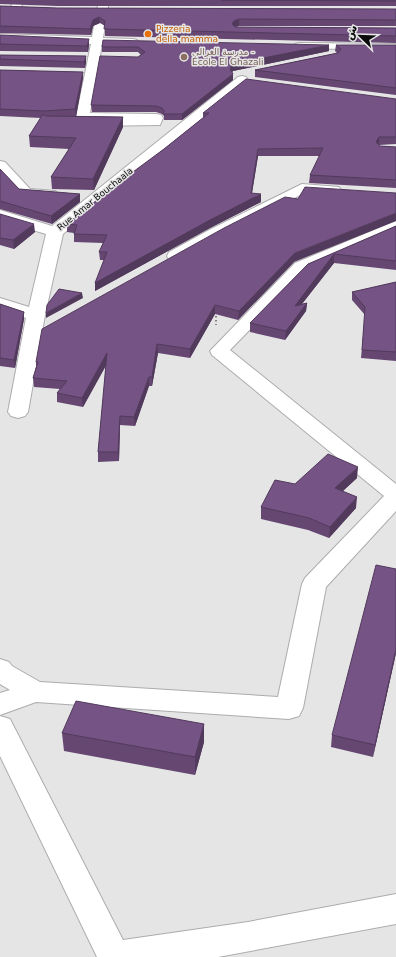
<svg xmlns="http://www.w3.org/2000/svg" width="396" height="957" font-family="'DejaVu Sans','Noto Sans Arabic',sans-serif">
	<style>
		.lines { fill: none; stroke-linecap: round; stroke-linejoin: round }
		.minor-casing { stroke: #acacae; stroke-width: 2 }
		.path { stroke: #838384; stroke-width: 2; stroke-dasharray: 1.5 2.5; stroke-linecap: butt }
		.minor { fill: #fff; fill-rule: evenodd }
		.wall { fill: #654772 }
		.shaded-wall { fill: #523a5c }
		.building { fill: #755384; stroke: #523a5c }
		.food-dot { fill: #e8710a; stroke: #e5e5e6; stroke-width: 1.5 }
		.education-dot { fill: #8d6e63; stroke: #e5e5e6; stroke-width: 1.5 }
		.labels { text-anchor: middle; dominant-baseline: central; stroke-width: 3; stroke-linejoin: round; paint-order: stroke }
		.far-food-label { font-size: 9px; fill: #c56008; stroke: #e5e5e6; text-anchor: start }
		.far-education-label { font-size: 9px; fill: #785e54; stroke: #e5e5e6; text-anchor: start }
		.far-street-label { font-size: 9px; fill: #0b0b0c; stroke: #e5e5e6 }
	</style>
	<rect width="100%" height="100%" fill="#e5e5e6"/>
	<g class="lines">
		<g class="minor-casing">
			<g id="minor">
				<polygon points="15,0 25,0 19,10 15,11 10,8"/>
				<polygon points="99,0 109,0 103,38 133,39 137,40 139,42 137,44 133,45 102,44 90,113 156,114 161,115 163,118 160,125 92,126 87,125 86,121 78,120 76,117 91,44 0,40 0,34 92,37"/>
				<polygon points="299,43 396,44 396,50 295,48 293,46 295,44"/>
				<polygon points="242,76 246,77 248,80 246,83 63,234 45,315 28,412 25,416 18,418 11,416 8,412 26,318 0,309 0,298 29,307 46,234 0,220 0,210 52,226 238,77"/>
				<polygon points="0,161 5,162 30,189 55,191 58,194 55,197 50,199 21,196 0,174"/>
				<polygon points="302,184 339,187 341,190 339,193 334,194 304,193 223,235 181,260 175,261 169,260 167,256 169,252 211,229"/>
				<polygon points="396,221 396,232 307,271 230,350 396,484 396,511 326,587 303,708 299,716 289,719 36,702 0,715 0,693 10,690 0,684 0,659 9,662 12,666 40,682 278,697 302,584 305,578 384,496 212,355 210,351 295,263"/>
				<polygon points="0,716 10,719 123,940 248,922 396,894 396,924 218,957 97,957 0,756"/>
			</g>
		</g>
		<polyline class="path" points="216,312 216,325"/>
		<use href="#minor" class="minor"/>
	</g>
	<g class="wall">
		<polygon points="0,0 396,0 396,6 57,6 0,4"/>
		<polygon points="0,6 57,8 396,9 396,26 239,26 235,27 396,28 396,43 105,36 105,26 100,23 93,26 91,35 0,33"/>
		<polygon points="0,35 89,45 88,52 0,51"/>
		<polygon points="103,40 329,51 233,71 232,72 233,74 233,80 182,120 164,120 164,116 162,114 156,112 92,112 91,105 138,57 141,55 138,52 102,52 102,47"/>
		<polygon points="336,45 396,45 396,95 255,77 255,70 337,53 335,51"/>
		<polygon points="0,55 86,56 86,62 85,68 0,66"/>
		<polygon points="0,70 83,72 83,78 76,116 123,117 123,127 94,190 52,189 51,177 69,149 30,147 29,136 41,118 0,116"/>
		<polygon points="396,99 396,144 379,145 380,146 396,147 396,188 309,183 310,175 320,156 258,156 252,193 261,202 210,228 95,291 95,283 104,260 100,260 99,252 103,243 74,242 74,233 67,232 67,224 164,149 203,118 203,113"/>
		<polygon points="0,169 19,189 80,194 80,202 52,224 0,209"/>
		<polygon points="298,199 294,262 238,320 215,314 190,358 158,353 152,386 149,386 135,426 120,425 119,461 98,462 98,452 106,365 83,407 57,402 57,393 60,389 34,387 33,378 36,367 36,362"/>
		<polygon points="0,214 35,232 14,249 0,245"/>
		<polygon points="396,226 396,270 334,263 302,304 307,303 306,311 285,340 250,332 250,323 308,264"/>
		<polygon points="396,282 396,361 361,358 365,315 352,300 352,292"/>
		<polygon points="0,304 24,312 24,319 15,368 0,366"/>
		<polygon points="357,478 343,491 356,508 329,538 308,530 261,519 261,507 295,484"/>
		<polygon points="396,653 373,757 331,747 332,735"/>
		<polygon points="204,724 204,742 195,775 64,751 62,733"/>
	</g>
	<g class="shaded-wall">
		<polygon points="99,17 100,23 93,26 91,35 90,29 93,20"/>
		<polygon points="239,19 239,26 234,27 232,24 234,21"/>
		<polygon points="89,39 89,45 88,52 87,46"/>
		<polygon points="329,45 329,51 233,71 230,75 230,69 233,64"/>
		<polygon points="86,56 86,62 85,68 84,62"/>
		<polygon points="83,72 83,78 76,117 75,109"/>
		<polygon points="233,74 233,80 182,120 182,114"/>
		<polygon points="123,117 123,127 94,190 93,179"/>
		<polygon points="379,137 379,145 376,142"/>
		<polygon points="258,149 258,156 251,199 261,194 261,202 210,228 95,291 95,283 251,193"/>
		<polygon points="80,194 80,202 52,224 51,216"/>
		<polygon points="396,213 396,221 294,262 238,320 239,311 295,253"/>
		<polygon points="34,224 35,232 14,249 13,240"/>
		<polygon points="334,254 334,263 294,314 295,306"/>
		<polygon points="82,293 83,298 46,318 46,313"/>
		<polygon points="307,303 306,311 285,340 286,331"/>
		<polygon points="215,305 215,314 190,358 190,349"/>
		<polygon points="24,312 24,319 15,368 14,360"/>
		<polygon points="157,344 158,353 152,386 152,377"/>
		<polygon points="107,353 108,362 83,407 82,398"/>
		<polygon points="149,377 149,386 135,426 134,417"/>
		<polygon points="120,416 120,425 119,461 118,452"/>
		<polygon points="358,467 357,478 334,499 335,488"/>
		<polygon points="357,497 356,508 329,538 330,527"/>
		<polygon points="396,649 396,653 373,757 375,745"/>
		<polygon points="204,724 204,742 195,775 195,757"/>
	</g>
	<g class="building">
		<polygon points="221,0 396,0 396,1"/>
		<polygon points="0,6 57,8 396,9 396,20 239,19 234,21 232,24 235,27 396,28 396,36 104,29 105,21 99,17 93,20 90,29 0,26"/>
		<polygon points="0,35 89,39 87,46 0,44"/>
		<polygon points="103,40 329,45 233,64 230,69 233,74 182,114 163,114 164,111 162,108 156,106 91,105 100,56 138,57 145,52 138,47 102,47"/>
		<polygon points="336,45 396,45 396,88 255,70 338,53 341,49"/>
		<polygon points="0,55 86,56 84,62 0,59"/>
		<polygon points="0,70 83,72 75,109 44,111 0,109"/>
		<polygon points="246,79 396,99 396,137 379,137 376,142 380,146 396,147 396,180 310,175 323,148 258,149 251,193 261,194 210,220 95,283 107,252 99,252 107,235 74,234 77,225 67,224 118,183 164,149 209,113 203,113"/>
		<polygon points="43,114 45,116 123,117 93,179 51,177 76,138 29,136"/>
		<polygon points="0,169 19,189 80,194 51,216 0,201"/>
		<polygon points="305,187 396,193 396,213 295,253 239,311 215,305 190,349 157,344 152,377 149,377 134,417 120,416 118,452 98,452 107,353 82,398 57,393 67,381 33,378 38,362 36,362 42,329 224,228 285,197 298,199"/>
		<polygon points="0,214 34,224 13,240 0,238"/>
		<polygon points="396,226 396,261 334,254 295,306 307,303 286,331 250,323 308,264"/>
		<polygon points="396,282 396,352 362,350 365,307 352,292"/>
		<polygon points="59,289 82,293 46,313 47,305"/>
		<polygon points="0,304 24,312 14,360 0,358"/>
		<polygon points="328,454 358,467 335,488 357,497 330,527 309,518 261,507 275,480 295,484"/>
		<polygon points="376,565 396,569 396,649 375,745 332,735"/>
		<polygon points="76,701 204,724 195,757 62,733"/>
	</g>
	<circle class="food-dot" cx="148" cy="34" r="4"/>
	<circle class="education-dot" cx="184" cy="57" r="4"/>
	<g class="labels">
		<g class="far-food-label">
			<text x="156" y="29">Pizzeria<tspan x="156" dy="10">della mamma</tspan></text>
		</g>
		<g class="far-education-label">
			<text x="192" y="52">مدرسة الغزالي -<tspan x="192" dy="10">École El Ghazali</tspan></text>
		</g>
		<g class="far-street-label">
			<text transform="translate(95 199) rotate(-39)">Rue Amar Bouchaala</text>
		</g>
	</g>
	<g transform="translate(360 36) rotate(293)" stroke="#e5e5e6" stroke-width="3" paint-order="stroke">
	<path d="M0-3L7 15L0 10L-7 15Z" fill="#0b0b0c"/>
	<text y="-6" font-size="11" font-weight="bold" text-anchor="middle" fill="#0b0b0c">ش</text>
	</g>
</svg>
